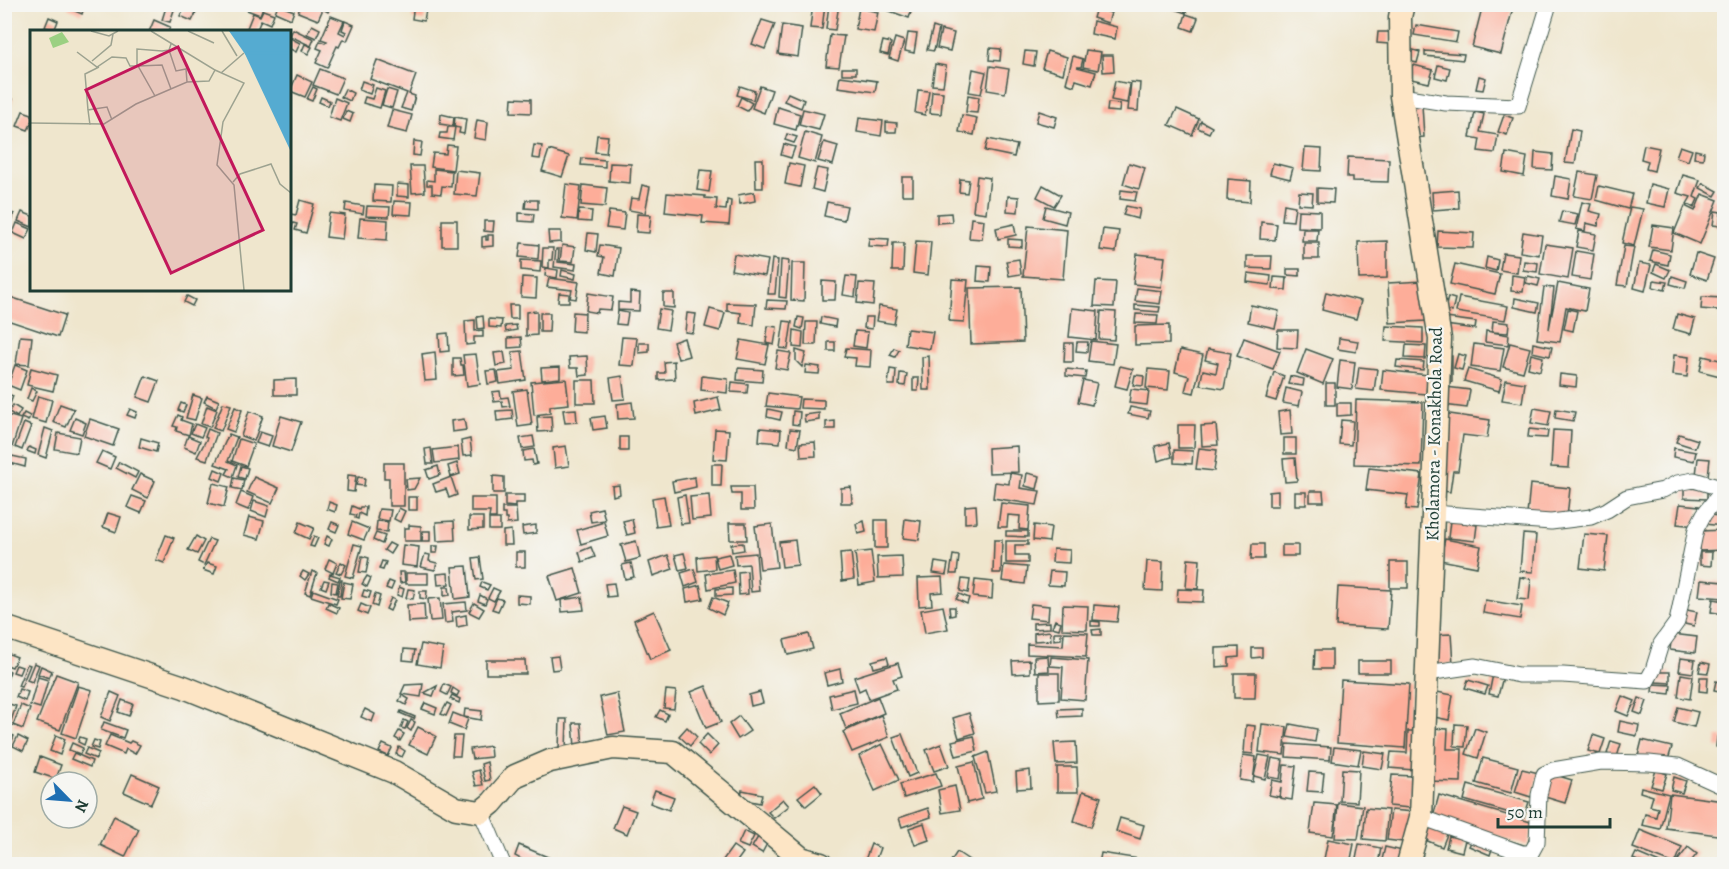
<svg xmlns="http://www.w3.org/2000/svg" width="1729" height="869" font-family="Alegreya,serif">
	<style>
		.building { fill: #fdad99 }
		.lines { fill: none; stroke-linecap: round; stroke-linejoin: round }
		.street-casing { stroke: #3e564b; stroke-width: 17 }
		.secondary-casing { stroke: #3e564b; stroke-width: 25 }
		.street { stroke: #fff; stroke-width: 15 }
		.secondary { stroke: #fde5c5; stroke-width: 22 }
		.labels { text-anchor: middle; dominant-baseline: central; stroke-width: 4.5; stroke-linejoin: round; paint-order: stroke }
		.street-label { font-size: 18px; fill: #1f3d34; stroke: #f6f6f2 }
		.inset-river { fill: none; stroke: #55abd1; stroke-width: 3 }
		.inset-road { fill: none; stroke: #9ca290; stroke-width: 1.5 }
		.view { fill: #c2185b; fill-opacity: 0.15; stroke: #c2185b; stroke-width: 3 }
		.inset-edge { fill: none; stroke: #1f3d34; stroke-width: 3 }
	</style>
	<rect width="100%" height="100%" fill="#f6f6f2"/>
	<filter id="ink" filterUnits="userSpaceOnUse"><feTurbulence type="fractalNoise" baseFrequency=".0167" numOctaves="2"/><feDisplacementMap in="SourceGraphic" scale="12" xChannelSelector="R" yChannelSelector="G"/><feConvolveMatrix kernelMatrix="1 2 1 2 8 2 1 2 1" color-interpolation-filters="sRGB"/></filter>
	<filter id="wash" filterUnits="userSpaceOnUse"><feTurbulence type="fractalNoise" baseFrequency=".008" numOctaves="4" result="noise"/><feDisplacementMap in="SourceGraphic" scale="24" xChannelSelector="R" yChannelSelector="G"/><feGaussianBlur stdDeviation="1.35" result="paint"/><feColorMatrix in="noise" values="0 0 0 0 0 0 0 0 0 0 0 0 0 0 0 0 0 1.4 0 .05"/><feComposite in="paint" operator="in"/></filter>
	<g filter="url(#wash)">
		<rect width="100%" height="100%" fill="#efe6cd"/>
		<g id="blocks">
			<g class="building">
				<polygon points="69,4 85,4 82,14 68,8"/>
				<polygon points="167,4 176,4 170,22 162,20"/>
				<polygon points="250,4 264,4 260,15 247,10"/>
				<polygon points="302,4 332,4 328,12 323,9 318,20 298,12"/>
				<polygon points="414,4 427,4 424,21 412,19"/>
				<polygon points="786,4 799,4 798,11 785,9"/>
				<polygon points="813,4 825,4 822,29 810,28"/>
				<polygon points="829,4 839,4 835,30 826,29"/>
				<polygon points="889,4 914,4 909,18 887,10"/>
				<polygon points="1159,4 1189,4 1186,13"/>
				<polygon points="1483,4 1514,4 1501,54 1472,47"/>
				<polygon points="278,5 294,11 291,19 275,12"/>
				<polygon points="185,7 196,13 192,21 180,16"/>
				<polygon points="859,8 878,12 874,32 855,29"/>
				<polygon points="1096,8 1111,13 1108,23 1093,18"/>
				<polygon points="263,10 274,14 270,24 261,20 256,32 247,28 253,13 260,16"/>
				<polygon points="1186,14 1198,18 1193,31 1182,27"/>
				<polygon points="331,16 344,21 339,32 345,35 346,32 342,30 345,21 354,25 347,41 343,39 339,47 337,46 327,68 316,63 322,50 317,48 320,41 325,43 327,41 321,39"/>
				<polygon points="49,17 58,21 54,31 45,27"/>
				<polygon points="154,20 170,27 168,32 149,32"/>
				<polygon points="762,20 775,24 765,49 752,44"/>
				<polygon points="1093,21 1117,27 1115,39 1091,34"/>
				<polygon points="312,25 320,29 316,38 307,34"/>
				<polygon points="782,25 802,28 798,57 778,54"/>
				<polygon points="1416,25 1458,32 1456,42 1414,35"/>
				<polygon points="933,27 939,29 934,51 927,50"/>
				<polygon points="293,29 314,39 311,46 290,36"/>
				<polygon points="941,30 954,33 950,51 937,48"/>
				<polygon points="1378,32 1390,32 1389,44 1377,43"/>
				<polygon points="908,33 917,34 914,53 905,51"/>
				<polygon points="830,35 844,36 839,67 826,66"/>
				<polygon points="290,38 300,43 296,52 290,49"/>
				<polygon points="895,38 904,41 898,61 889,58"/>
				<polygon points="883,41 891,43 888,55 880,53"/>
				<polygon points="305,44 312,47 308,54 302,51"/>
				<polygon points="990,48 1001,49 1000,61 989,60"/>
				<polygon points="1407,48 1420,52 1417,63 1404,60"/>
				<polygon points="1086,50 1101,52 1098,70 1083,67"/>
				<polygon points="1025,51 1036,52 1034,66 1023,64"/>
				<polygon points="1047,51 1067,57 1063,74 1042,68"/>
				<polygon points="1425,51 1464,54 1463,60 1425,56"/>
				<polygon points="1102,55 1113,55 1114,71 1103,72"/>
				<polygon points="1073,56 1083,59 1081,67 1077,67 1096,72 1092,85 1076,80 1074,86 1066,83"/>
				<polygon points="377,60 416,75 409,94 415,96 411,111 401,108 407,93 370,79"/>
				<polygon points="935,64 946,66 943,86 932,85"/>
				<polygon points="1410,64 1433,70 1429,83 1407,78"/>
				<polygon points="1438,65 1450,68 1447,80 1435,77"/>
				<polygon points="990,66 1009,69 1005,93 987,90"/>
				<rect x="842" y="68" width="14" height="6"/>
				<polygon points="320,69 343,78 336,94 313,85"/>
				<polygon points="973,69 986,72 981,94 969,92"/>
				<polygon points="297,75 312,82 305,97 290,91"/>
				<polygon points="840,76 877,81 875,92 838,87"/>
				<polygon points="1479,76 1486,78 1483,90 1476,89"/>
				<polygon points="362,81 373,85 370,94 359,90"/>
				<polygon points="1115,81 1130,84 1127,103 1111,100"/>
				<polygon points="1131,82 1140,83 1138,111 1128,110"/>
				<polygon points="740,86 755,91 753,100 737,95"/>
				<polygon points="760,86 772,90 764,113 752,108"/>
				<polygon points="313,87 317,89 312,101 307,99"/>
				<polygon points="376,88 385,91 380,108 363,103 365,97 372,99"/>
				<polygon points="345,89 353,93 350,101 341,97"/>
				<polygon points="387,89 397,92 392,108 382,105"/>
				<polygon points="918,90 929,91 925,115 915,113"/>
				<polygon points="932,91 943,92 941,114 930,113"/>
				<polygon points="788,93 804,100 801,108 784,101"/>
				<polygon points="5,95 13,99 9,109 5,107"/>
				<polygon points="968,95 979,97 977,113 966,112"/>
				<polygon points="321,97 330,101 328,106 319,102"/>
				<polygon points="741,97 752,103 747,111 737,106"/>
				<polygon points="335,98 347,103 340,121 329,117"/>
				<polygon points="512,98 531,99 531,113 511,112"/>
				<polygon points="1108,103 1120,104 1119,112 1107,111"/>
				<polygon points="1422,105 1424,137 1412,138 1409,106"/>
				<polygon points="778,107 800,114 796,130 774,124"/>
				<polygon points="803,109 824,114 819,130 799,125"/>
				<polygon points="1177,109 1199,119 1192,135 1169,125"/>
				<polygon points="392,110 412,115 407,133 387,128"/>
				<polygon points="23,111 32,114 32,122 28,130 17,126"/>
				<polygon points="346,111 353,114 350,122 343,119"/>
				<polygon points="1039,111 1057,117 1054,127 1036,122"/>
				<polygon points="1475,112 1484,114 1480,132 1498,135 1495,153 1478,151 1480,139 1470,137"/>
				<polygon points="441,114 454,117 453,126 440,124"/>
				<polygon points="962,115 977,118 974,135 959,132"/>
				<polygon points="1504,115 1513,118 1507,135 1498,132"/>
				<polygon points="455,117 466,119 464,134 459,133 460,128 454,127"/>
				<polygon points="859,118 883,121 881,136 857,132"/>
				<polygon points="477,120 488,122 486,140 474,138"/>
				<polygon points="1201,121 1212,127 1209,133 1198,128"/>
				<polygon points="886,122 897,123 896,132 886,132"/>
				<polygon points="448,127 455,127 453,140 439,138 440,133 447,133"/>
				<polygon points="1571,129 1580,131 1575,164 1565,163"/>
				<polygon points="805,132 822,137 815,163 798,158"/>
				<polygon points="787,134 797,137 794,143 785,140"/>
				<polygon points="597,135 608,136 606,153 595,152"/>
				<polygon points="988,139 1017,145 1014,157 985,151"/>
				<polygon points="414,141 422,142 420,156 413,155"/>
				<polygon points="824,142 838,146 833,165 818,161"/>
				<polygon points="784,144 795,147 791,158 781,155"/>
				<polygon points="447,145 456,146 453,170 431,167 433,153 446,154"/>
				<polygon points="534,145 542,146 540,159 532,158"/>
				<polygon points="1644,145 1659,148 1654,171 1646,169 1648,161 1641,159"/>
				<polygon points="1680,146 1692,150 1688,161 1676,157"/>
				<polygon points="1305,148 1322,149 1321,171 1303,170"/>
				<polygon points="549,150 569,156 562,177 542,171"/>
				<polygon points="1695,150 1704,152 1703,159 1694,158"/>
				<polygon points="1535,152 1553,154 1552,170 1534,169"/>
				<polygon points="1506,153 1527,157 1524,176 1503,172"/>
				<polygon points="1348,157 1389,159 1388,182 1352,181 1352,177 1347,177"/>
				<polygon points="582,158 605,160 605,167 581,165"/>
				<polygon points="755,159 763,159 763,188 756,188"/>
				<polygon points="610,163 631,164 630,183 609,181"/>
				<polygon points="789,163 804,166 800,187 785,184"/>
				<polygon points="1129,163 1145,168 1139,189 1123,184"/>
				<polygon points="1273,163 1293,168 1290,179 1270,174"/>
				<polygon points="410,166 423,166 425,192 412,193"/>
				<polygon points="817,168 828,170 823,192 812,189"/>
				<polygon points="434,169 452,171 451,187 442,186 441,194 432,193 432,185 427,185 427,180 434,181"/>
				<polygon points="456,170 480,173 477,196 454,194"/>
				<polygon points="700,170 712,171 709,192 697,190"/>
				<polygon points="1579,172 1597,175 1592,199 1574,196"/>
				<polygon points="1683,175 1700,180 1694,197 1698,199 1694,208 1687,204 1691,197 1677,193"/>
				<polygon points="977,176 990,178 986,213 973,211"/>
				<polygon points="1555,176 1571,179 1568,199 1552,196"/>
				<rect x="902" y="177" width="11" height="18"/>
				<polygon points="960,179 969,180 967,193 959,192"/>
				<polygon points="1228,179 1251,181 1250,202 1227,200"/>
				<polygon points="1703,183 1718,191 1715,196 1700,188"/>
				<polygon points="397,184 409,185 409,197 397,196"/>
				<polygon points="566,184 581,186 577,220 562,218"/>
				<polygon points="1650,184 1669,189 1665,207 1646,203"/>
				<polygon points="4,185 8,186 5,193 9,194 4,204"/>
				<polygon points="374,185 392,186 391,202 373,201"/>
				<polygon points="583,185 607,188 605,207 581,205"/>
				<polygon points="642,185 650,187 645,213 629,210 631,198 639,199"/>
				<polygon points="1043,185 1061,195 1054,206 1037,197"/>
				<polygon points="1599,186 1632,194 1628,209 1596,200"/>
				<polygon points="1317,188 1334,189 1333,203 1317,202"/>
				<polygon points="1121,190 1137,192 1135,201 1120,199"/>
				<polygon points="1458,190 1459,208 1433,210 1432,192"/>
				<polygon points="754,192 755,201 740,204 738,195"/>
				<polygon points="1299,192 1313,193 1312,205 1298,204"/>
				<polygon points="667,193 705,196 705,198 717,199 716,209 726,210 727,200 731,201 729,225 702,223 703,216 665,212"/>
				<polygon points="1702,194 1718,200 1700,244 1674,233 1685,206 1695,211"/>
				<polygon points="1008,196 1019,197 1018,212 1007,211"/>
				<polygon points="300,200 314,204 306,233 295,230 297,224 293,223 290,235 290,214 296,215"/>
				<polygon points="526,200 538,200 538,209 525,208"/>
				<polygon points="394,201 412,202 411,215 393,214"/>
				<polygon points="827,202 847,206 844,220 824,216"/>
				<polygon points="1582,202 1591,204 1589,211 1601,214 1598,226 1586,223 1585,231 1576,229"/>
				<polygon points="346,203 364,206 363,214 345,211"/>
				<polygon points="1284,204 1295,206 1293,221 1282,220"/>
				<polygon points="367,206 390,207 389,217 366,216"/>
				<polygon points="1046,206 1068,212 1065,224 1043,218"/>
				<polygon points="1126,206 1140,209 1138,219 1123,215"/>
				<polygon points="1630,207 1643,209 1634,246 1622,243"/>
				<polygon points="4,210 14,214 10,222 4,220"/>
				<polygon points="579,210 592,211 591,222 578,221"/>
				<polygon points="1298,210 1320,211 1320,228 1297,227"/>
				<polygon points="609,211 625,213 623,230 606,228"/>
				<polygon points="1562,211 1578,214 1575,225 1559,222"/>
				<polygon points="1715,211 1721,212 1720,226 1713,225"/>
				<polygon points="22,212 32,216 32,227 18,221"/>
				<polygon points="329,213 345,215 342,239 326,237"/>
				<polygon points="519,213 534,214 533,222 519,221"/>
				<polygon points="951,213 952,222 937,223 937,214"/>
				<polygon points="637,214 651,215 649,233 636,232"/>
				<polygon points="360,218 388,220 387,240 358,238"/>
				<polygon points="971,218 984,220 982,239 969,238"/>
				<rect x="442" y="220" width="15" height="26"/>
				<polygon points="484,221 494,221 493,232 484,231"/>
				<polygon points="1261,222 1277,224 1275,240 1260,239"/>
				<polygon points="17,223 31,229 26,239 13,233"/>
				<polygon points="1014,224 1016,235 998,239 996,228"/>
				<polygon points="1653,225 1674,228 1671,250 1649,247"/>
				<polygon points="1028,226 1067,230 1063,279 1023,276"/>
				<polygon points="1103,229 1119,231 1116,252 1100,250"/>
				<polygon points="1303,229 1318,229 1317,241 1302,241"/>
				<polygon points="548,231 561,231 561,242 549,243"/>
				<polygon points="1438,231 1474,233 1473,248 1437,247"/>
				<polygon points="1579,231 1596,234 1593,250 1576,247"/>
				<polygon points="1523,232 1542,235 1539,255 1520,252"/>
				<polygon points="588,233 598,234 596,252 586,250"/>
				<polygon points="488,235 493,235 493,246 482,247 482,237 486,236 486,240 488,240"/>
				<polygon points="869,238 889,239 888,247 868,246"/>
				<polygon points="1008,239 1022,240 1022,247 1008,246"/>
				<polygon points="916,241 931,242 928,275 913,273"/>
				<polygon points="1387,241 1387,278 1359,279 1358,242"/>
				<polygon points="521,243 539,245 538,259 519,257"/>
				<polygon points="893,243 904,243 903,271 892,271"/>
				<rect x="1304" y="243" width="15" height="16"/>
				<polygon points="1545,244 1573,248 1568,279 1540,274"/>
				<polygon points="562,245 575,247 573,262 560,261"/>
				<polygon points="600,245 619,248 615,276 601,273 604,257 598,256"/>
				<polygon points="1624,246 1634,247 1627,286 1617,285"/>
				<polygon points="543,248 553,248 552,260 549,260 549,268 542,267"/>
				<polygon points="556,249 559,249 558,262 576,264 575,270 554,267"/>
				<polygon points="1653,250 1670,254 1668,265 1650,261"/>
				<polygon points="1576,251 1594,254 1590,280 1572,277"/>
				<polygon points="1503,253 1519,255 1517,273 1500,270"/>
				<polygon points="1696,253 1714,259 1707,280 1690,274"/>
				<polygon points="734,254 768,260 765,276 731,270"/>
				<polygon points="1137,254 1165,257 1161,287 1133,284"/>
				<polygon points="1247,256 1272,256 1271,269 1247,268"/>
				<polygon points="1487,257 1498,260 1496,271 1485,268"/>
				<polygon points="772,259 778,260 775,294 768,294"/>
				<polygon points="1019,259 1021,274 1009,276 1006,261"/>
				<polygon points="521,260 541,261 540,272 521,270"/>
				<polygon points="781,260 789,261 786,298 779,297"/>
				<polygon points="1524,261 1538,263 1537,272 1523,270"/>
				<polygon points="792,263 805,263 804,301 791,300"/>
				<polygon points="1639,263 1651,265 1645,291 1634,288"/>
				<polygon points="1455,264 1500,274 1495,294 1450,284"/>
				<polygon points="1656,264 1670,270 1666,278 1653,272"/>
				<polygon points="978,266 991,267 990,282 977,281"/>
				<polygon points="546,268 558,270 557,278 545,276"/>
				<polygon points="1287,269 1300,269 1300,276 1287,275"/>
				<polygon points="562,270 576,274 575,279 561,276"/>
				<polygon points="1248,273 1271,276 1270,285 1247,282"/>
				<polygon points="1512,275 1525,277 1523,292 1511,291"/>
				<polygon points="846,276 857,277 855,297 843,295"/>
				<polygon points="1528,276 1540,279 1538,286 1526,283"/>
				<polygon points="1672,276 1687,281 1685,288 1670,284"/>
				<polygon points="522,277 537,278 536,298 521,297"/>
				<polygon points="1274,277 1287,278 1286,290 1273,289"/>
				<polygon points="549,278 579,282 576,299 570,298 572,290 547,287"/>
				<polygon points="952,279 968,280 964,322 949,321"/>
				<polygon points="1654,280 1667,282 1665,290 1653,287"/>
				<polygon points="822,281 836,282 835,300 822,300"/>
				<polygon points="1096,281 1116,282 1114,307 1094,306"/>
				<polygon points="1423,281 1426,321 1390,323 1388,283"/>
				<polygon points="859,283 875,284 873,305 857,303"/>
				<polygon points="1558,283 1589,289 1585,311 1566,307 1560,342 1537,339 1544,287 1554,288 1549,329"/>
				<polygon points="1021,287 1023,342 971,344 969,288"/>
				<polygon points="1137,288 1162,291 1160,304 1135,301"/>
				<polygon points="630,292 640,293 639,311 618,310 618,302 630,303"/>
				<polygon points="1326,292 1361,301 1356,319 1322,310"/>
				<polygon points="559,293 569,294 569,302 558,302"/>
				<polygon points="588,293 613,297 611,310 598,309 597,313 586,311"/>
				<polygon points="663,293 674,293 674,308 663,307"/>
				<polygon points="7,296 65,315 58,337 4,319 4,304"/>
				<polygon points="187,296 195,300 192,306 184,302"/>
				<polygon points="1448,297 1455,299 1452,312 1445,310"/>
				<polygon points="1459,297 1508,306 1505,320 1456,312"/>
				<polygon points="1702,297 1724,298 1724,311 1701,309"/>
				<polygon points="1515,298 1539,303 1537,312 1514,307"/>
				<polygon points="767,300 787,301 786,309 766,308"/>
				<polygon points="727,303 756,304 754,325 740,323 741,313 727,311"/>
				<polygon points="509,305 518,305 518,319 510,319"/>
				<polygon points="1135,305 1160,307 1159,312 1135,310"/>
				<polygon points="1251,305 1279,311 1275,328 1248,322"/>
				<polygon points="879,306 897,309 894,324 876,321"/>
				<polygon points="1072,308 1098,311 1096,340 1069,337"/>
				<polygon points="659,309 671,311 668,330 656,328"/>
				<polygon points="710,309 725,313 720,331 705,327"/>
				<polygon points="1568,309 1577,311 1573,331 1564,329"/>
				<polygon points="537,311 537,335 526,336 526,312"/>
				<polygon points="618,311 628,313 626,325 616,324"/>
				<polygon points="1101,311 1116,312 1114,340 1099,339"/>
				<polygon points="573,312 585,313 584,332 572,331"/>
				<polygon points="540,313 550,313 549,332 540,332"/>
				<polygon points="687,313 696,314 693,333 685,332"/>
				<polygon points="1136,314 1158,315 1157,324 1135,323"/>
				<polygon points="1677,314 1695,319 1691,334 1673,329"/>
				<polygon points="483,316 484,328 478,329 477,317"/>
				<polygon points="798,317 804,318 802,329 796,327"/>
				<polygon points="821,317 836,320 835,327 820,324"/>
				<polygon points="865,317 873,317 872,329 864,328"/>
				<polygon points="1446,318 1476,322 1475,329 1445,325"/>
				<polygon points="489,319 502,320 501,328 489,327"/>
				<polygon points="475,320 475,331 483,330 483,337 474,337 474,344 466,345 465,321"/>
				<polygon points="784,321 792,322 788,349 780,348"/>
				<polygon points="1493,321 1509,323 1508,333 1492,332"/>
				<polygon points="806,322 817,322 816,345 805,345"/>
				<polygon points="516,325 517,330 506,332 505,326"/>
				<polygon points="1169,325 1169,344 1135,345 1135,326"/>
				<polygon points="768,326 777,327 774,345 766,343"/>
				<polygon points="1386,326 1423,328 1423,343 1385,341"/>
				<polygon points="907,329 933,332 930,349 905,345"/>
				<polygon points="794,330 803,332 802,348 793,347"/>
				<polygon points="1278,330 1298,330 1297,348 1277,347"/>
				<polygon points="855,331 868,332 866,348 853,346"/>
				<polygon points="1486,331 1509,335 1508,345 1485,342"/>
				<polygon points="448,333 449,351 440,352 439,334"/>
				<polygon points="20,336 32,337 29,365 16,364"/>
				<polygon points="521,337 522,347 508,348 508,338"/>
				<polygon points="622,337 637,338 634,366 619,365"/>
				<polygon points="684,338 689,356 678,359 673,342"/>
				<polygon points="1244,338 1280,351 1273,369 1237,356"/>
				<polygon points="1339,338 1358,341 1356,352 1338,349"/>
				<polygon points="741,340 769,345 765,364 737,359"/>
				<polygon points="1091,341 1116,344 1113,364 1088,361"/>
				<rect x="828" y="342" width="7" height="9"/>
				<polygon points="1077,342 1088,342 1087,352 1076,351"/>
				<polygon points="639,343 649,343 649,352 639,353"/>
				<polygon points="1065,343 1073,343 1073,362 1064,362"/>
				<polygon points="1510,343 1530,348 1523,372 1503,367"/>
				<polygon points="1533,343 1552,347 1550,356 1532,352"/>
				<polygon points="1474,344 1504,348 1500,371 1471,367"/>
				<polygon points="1406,345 1426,346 1425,359 1405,358"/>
				<polygon points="846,348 871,350 870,367 855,366 856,358 844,357"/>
				<polygon points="894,348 899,350 895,357 890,355"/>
				<polygon points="1208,349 1231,353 1224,389 1200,385 1203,370 1216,373 1218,363 1205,360"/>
				<polygon points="1306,349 1333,359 1323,384 1297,373"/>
				<polygon points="796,350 806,353 802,367 796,361"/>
				<polygon points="1180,350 1203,355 1194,393 1185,391 1189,376 1175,372"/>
				<polygon points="522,351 526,380 500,384 498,372 514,370 512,352"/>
				<polygon points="778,351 791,353 787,370 775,368"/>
				<polygon points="435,352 437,380 425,381 422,354"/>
				<polygon points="504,352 506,364 496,366 494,353"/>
				<polygon points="476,354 480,384 467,386 463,355"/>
				<polygon points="1458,354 1466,356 1462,370 1454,368"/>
				<polygon points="1531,354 1543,357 1540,371 1528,368"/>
				<polygon points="1674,355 1689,357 1687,377 1672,375"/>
				<polygon points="587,356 588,375 579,376 578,368 570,368 569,357"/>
				<polygon points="929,356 930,390 923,390 922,357"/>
				<polygon points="1452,356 1452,382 1442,382 1441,357"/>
				<polygon points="1703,356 1724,361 1724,377 1700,371"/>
				<polygon points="453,358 460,358 461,365 463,365 464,375 453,376"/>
				<polygon points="1340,360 1355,362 1352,389 1337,387"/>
				<polygon points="1397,360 1424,362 1423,370 1396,367"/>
				<polygon points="674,361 675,379 658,380 658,373 665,373 664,362"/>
				<polygon points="15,365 27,370 20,390 8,385"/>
				<polygon points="806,365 820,367 819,374 805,373"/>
				<polygon points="1120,366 1133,369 1127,389 1115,386"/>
				<polygon points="560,367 560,378 542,380 541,368"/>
				<polygon points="1359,367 1377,369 1374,391 1356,389"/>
				<polygon points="31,368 57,375 53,391 27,385"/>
				<polygon points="738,368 763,370 762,382 737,380"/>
				<polygon points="890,369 896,370 895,385 888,385"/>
				<polygon points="1066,369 1086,371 1085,378 1066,376"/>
				<polygon points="1148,369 1170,371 1168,390 1146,388"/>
				<polygon points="1468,369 1502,379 1499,391 1464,381"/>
				<polygon points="496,370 498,382 488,384 486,371"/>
				<polygon points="1383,370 1428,375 1426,394 1381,390"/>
				<polygon points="1274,372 1284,376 1276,401 1266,398"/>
				<polygon points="900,373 907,374 905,386 899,385"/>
				<polygon points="1560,374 1577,376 1576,387 1559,385"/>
				<polygon points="1135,375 1144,376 1143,386 1133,385"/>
				<polygon points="145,376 159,381 151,402 137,397"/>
				<polygon points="622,376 625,399 613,400 610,378"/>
				<polygon points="702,376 728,379 727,393 701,390"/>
				<polygon points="1290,376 1304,379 1303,386 1288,384"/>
				<polygon points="913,378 919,378 918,391 913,391"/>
				<polygon points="296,379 296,395 274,395 274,380"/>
				<polygon points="566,379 569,404 550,406 550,413 534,415 531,382"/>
				<polygon points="576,380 594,380 595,403 576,403"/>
				<polygon points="1083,380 1097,383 1092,405 1078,402"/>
				<polygon points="1506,380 1525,383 1522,403 1502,400"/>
				<polygon points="732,382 748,384 747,393 731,392"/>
				<rect x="1326" y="383" width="9" height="22"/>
				<polygon points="1446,387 1470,390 1467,408 1444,405"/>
				<polygon points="31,388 37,391 32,401 27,399"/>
				<polygon points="1286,388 1302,392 1299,406 1283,403"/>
				<polygon points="527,389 532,425 518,427 513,391"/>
				<polygon points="1131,389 1149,391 1147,405 1129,403"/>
				<polygon points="500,391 501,398 508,397 510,406 503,407 502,401 494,402 492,392"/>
				<polygon points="5,393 13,396 5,418"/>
				<polygon points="768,393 799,397 797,409 766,406"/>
				<polygon points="193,395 202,398 195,420 186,418"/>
				<polygon points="38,396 52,400 46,423 32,419"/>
				<polygon points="207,396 219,401 216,408 204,402"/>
				<polygon points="718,397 721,410 696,416 694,403"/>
				<polygon points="801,399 824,400 824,409 800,408"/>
				<polygon points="1356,400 1423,402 1421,466 1354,464"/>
				<polygon points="632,402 634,418 618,419 617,404"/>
				<polygon points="181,403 186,405 183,412 178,410"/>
				<polygon points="223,403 231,405 221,431 213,428"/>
				<polygon points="1337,403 1351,403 1351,415 1337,416"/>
				<polygon points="60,404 74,409 66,427 53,422"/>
				<polygon points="13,405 21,410 17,417 9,412"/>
				<polygon points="207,406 217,410 210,427 201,424"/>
				<polygon points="235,407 242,410 234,432 226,429"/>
				<polygon points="1130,407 1150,411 1148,418 1128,414"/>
				<polygon points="1534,408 1551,411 1548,426 1531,423"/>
				<polygon points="130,409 137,412 135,418 127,415"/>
				<polygon points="576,409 577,422 565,423 563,410"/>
				<polygon points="768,409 782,412 780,420 767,417"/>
				<polygon points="1556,409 1575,412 1573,421 1555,418"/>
				<polygon points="512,410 513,419 497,421 496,411"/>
				<polygon points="1290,410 1292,434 1280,435 1278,412"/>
				<polygon points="249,411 263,416 254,441 241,436"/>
				<polygon points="793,411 800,412 799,425 792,424"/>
				<polygon points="24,413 30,416 28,421 21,418"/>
				<polygon points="819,413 819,420 805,422 804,415"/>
				<polygon points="1443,413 1490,420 1487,438 1463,435 1458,471 1453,471 1450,492 1435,490"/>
				<polygon points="7,415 21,419 6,466 4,465 4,424"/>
				<polygon points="178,415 182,417 181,420 192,424 189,435 176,431 177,427 173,426"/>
				<polygon points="281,416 301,422 291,452 272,446"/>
				<polygon points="551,416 552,431 538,432 537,417"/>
				<polygon points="605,416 607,428 593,430 591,418"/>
				<polygon points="75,418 86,423 82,434 70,430"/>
				<polygon points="90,419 119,429 113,446 84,436"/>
				<polygon points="464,419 466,430 452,432 451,421"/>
				<polygon points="1341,420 1353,421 1351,445 1339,444"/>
				<polygon points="835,421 835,429 826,429 826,422"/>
				<polygon points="24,423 31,426 22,450 15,447"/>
				<polygon points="195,424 205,428 201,437 191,433"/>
				<polygon points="1178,425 1195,425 1194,448 1178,448"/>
				<polygon points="1216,425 1218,445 1202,446 1201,426"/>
				<polygon points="45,428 53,431 46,458 38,455"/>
				<polygon points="760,428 781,430 780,443 759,441"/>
				<polygon points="208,429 217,433 207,460 197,457 207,438 205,437"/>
				<polygon points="715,429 729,430 727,460 713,459"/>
				<polygon points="790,429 800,430 797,447 788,445"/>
				<polygon points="1529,429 1548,431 1547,438 1528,437"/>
				<polygon points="1553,430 1571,431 1569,468 1551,467"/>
				<polygon points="260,432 272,436 268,447 256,443"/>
				<polygon points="58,433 80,437 77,453 55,449"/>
				<polygon points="229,434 237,437 228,461 237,465 233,477 226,474 229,469 215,464"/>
				<polygon points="1679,434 1698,440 1695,448 1676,442"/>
				<polygon points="188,436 200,441 196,452 184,447"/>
				<polygon points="533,436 535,447 522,449 520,438"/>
				<rect x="620" y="437" width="8" height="14"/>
				<polygon points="141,438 158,443 156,452 139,447"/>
				<rect x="1284" y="438" width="12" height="16"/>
				<polygon points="239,439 254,444 246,466 232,461"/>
				<polygon points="470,439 472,455 463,456 461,441"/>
				<polygon points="815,442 816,456 801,457 800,443"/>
				<polygon points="1169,443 1172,457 1158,461 1155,446"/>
				<polygon points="566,446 569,466 555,468 553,448"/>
				<polygon points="1017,446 1018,472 989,473 988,448"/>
				<polygon points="29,447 36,450 35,454 27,451"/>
				<polygon points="458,447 459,460 435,463 433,450"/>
				<polygon points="431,448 433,464 427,464 425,449"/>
				<polygon points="1199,448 1217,450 1214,471 1196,469"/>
				<polygon points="1674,448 1696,452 1694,461 1673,457"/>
				<polygon points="534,449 537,464 533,465 532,460 524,461 523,451"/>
				<polygon points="1174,450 1193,451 1192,464 1174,463"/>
				<polygon points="102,451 115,457 110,469 96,463"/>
				<polygon points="12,456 26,459 25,467 10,463"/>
				<polygon points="1295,458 1297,481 1285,482 1283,459"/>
				<polygon points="1698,458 1710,459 1708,476 1696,475"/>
				<polygon points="119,462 138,472 135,478 116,468"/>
				<polygon points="384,463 404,463 404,506 389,506 389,478 384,478"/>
				<polygon points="457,463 460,474 451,477 448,466"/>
				<polygon points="712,464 722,464 721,486 712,486"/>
				<polygon points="241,466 248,468 245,479 238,477"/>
				<polygon points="438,466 440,475 429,479 426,470"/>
				<polygon points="1369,468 1422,474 1417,510 1406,509 1408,495 1366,490"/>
				<polygon points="215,469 224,473 221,481 212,477"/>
				<polygon points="1010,473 1022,475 1020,488 1040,491 1037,505 993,498 995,482 1009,484"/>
				<polygon points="1027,473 1040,476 1037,489 1025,486"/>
				<polygon points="140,474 155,481 148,498 132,490"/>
				<polygon points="348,475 356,476 354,492 347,491"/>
				<polygon points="493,476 504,477 504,493 493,493"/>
				<polygon points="254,477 279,488 272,503 247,492"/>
				<polygon points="358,477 365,478 364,486 356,485"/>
				<polygon points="451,477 457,495 449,498 446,489 436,492 433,484"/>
				<polygon points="695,477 696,487 674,492 672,481"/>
				<polygon points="234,478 244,480 242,490 232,488"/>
				<polygon points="420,478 414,489 407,490 406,479"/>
				<polygon points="213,483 229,487 224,507 208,503"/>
				<polygon points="1530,484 1570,488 1567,518 1527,515"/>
				<polygon points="619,485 620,494 613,496 612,486"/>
				<polygon points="731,487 753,487 754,510 741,510 741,494 732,494"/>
				<polygon points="851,487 852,503 841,503 841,488"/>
				<polygon points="1684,488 1707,489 1707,499 1684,498"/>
				<polygon points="1278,491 1278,506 1269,506 1269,492"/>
				<polygon points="1310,491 1323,491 1324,502 1310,502"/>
				<polygon points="241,492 253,497 248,510 236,505"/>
				<rect x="1295" y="492" width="11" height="13"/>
				<polygon points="505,495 524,495 524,503 515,503 515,507 505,506"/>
				<polygon points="685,495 689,523 681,524 677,497"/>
				<polygon points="709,495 711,518 692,520 690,497"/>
				<polygon points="132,496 146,501 141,513 127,507"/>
				<polygon points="664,496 669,525 656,527 652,498"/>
				<rect x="408" y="497" width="9" height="13"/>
				<polygon points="471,498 496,498 496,518 489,518 490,512 471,512"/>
				<polygon points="254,501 269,506 266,517 251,511"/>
				<polygon points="329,502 337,505 335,512 327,509"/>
				<polygon points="1001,503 1030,506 1028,530 1019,529 1020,516 1008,515 1007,527 998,527"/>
				<polygon points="1680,504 1699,506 1696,526 1677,524"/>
				<polygon points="976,505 977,522 965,523 965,506"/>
				<polygon points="352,506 359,509 360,507 366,507 365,516 359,513 358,519 355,518 356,515 350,514"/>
				<polygon points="399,508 405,511 400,522 394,519"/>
				<polygon points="502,508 516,508 517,523 507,524 507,519 505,519 505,514 502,514"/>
				<polygon points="602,508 605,520 591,522 589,511"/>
				<polygon points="379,509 391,510 389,521 377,519"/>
				<polygon points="108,513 121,517 116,532 103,527"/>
				<polygon points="1705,515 1724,516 1724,526 1704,524"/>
				<polygon points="249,517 264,521 259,539 244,535"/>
				<polygon points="469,517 483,517 483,529 469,530"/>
				<rect x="489" y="519" width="11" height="11"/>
				<polygon points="632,519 635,533 627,535 623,521"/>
				<polygon points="905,519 921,521 919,540 903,538"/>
				<rect x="875" y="520" width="12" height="28"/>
				<polygon points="377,521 388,522 387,532 376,531"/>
				<polygon points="454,521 455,540 437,541 436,522"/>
				<polygon points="864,521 866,532 858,534 856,524"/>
				<polygon points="1450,521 1477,525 1475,541 1448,538"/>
				<polygon points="300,522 314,528 309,539 296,533"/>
				<polygon points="332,522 339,525 336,532 329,529"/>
				<polygon points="352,522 369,529 364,540 348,534"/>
				<polygon points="604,522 608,536 581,544 577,530"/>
				<polygon points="729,523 746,523 747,540 730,540"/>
				<polygon points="772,524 777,567 760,569 755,526"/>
				<polygon points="409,525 421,526 421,541 404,541 404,528 409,528"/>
				<polygon points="536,525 536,533 523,535 522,527"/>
				<polygon points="1034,525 1051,527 1049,542 1033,540"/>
				<polygon points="511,530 512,545 503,545 503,531"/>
				<polygon points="1724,530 1724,550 1700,551 1700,531"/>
				<polygon points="423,531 430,531 430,541 422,541"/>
				<polygon points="1006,531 1028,531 1028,537 1006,536"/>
				<polygon points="376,533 385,536 382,544 373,540"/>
				<polygon points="1523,534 1536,535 1533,572 1520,571"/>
				<polygon points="1584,534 1608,536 1604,571 1580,568"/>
				<polygon points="166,535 174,538 164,563 156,560"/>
				<polygon points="196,536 204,541 197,554 188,550"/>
				<polygon points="314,536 318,538 314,547 310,546"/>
				<polygon points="327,536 332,539 329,546 324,544"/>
				<polygon points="209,539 215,541 204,565 198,562"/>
				<polygon points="1445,539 1481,546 1477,567 1440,560"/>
				<polygon points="795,540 798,565 782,567 779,542"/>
				<polygon points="994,540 1002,540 1001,573 993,573"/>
				<polygon points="636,541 640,558 626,562 621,545"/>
				<polygon points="1006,541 1028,541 1028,545 1015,545 1015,555 1028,555 1028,563 1006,563"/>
				<polygon points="389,543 395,546 390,554 384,550"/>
				<polygon points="743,543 744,550 732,552 731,544"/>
				<polygon points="354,544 362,546 353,578 345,576"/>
				<polygon points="1252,544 1264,544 1264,559 1251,559"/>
				<polygon points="403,545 419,547 417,567 401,565"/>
				<rect x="1282" y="545" width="16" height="11"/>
				<polygon points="432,546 438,546 437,553 432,553"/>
				<polygon points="591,547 595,557 582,562 579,552"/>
				<polygon points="1053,549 1070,550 1069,563 1052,562"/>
				<polygon points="871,551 875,582 859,585 855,553"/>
				<rect x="516" y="552" width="9" height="15"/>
				<polygon points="851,552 854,579 842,581 840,553"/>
				<polygon points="1700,552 1712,552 1711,566 1700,565"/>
				<polygon points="684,553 688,568 679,570 675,555"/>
				<polygon points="756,553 759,591 751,592 749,564 736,565 735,555"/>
				<polygon points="425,554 430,555 429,561 437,563 435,570 421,567"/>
				<polygon points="729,554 732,565 718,569 715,557"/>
				<polygon points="668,555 673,569 653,576 649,562"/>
				<polygon points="714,555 715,569 698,571 697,557"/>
				<polygon points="953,555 959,556 957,574 950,574"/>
				<polygon points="362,556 369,558 366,573 359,572"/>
				<polygon points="902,556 903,577 878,578 877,557"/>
				<polygon points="480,557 483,579 476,580 473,558"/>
				<polygon points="329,559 337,563 333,573 325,569"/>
				<polygon points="1188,559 1200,560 1198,589 1186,588"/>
				<polygon points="382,561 386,562 383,570 379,569"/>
				<polygon points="1147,561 1163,562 1162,591 1145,590"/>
				<polygon points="341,562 346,565 341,574 336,572"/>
				<polygon points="935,562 948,564 946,575 933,573"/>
				<rect x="1390" y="562" width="18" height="26"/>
				<polygon points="207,563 217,566 214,574 203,570"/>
				<polygon points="631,563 634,577 625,579 622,565"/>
				<polygon points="1004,565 1027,567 1025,584 1002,581"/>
				<polygon points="467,566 470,597 455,599 452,567"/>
				<polygon points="575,568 582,593 557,601 549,576"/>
				<polygon points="694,569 698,582 685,587 681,573"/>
				<polygon points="733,570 735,583 708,589 706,574"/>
				<polygon points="303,571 309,574 305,580 300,576"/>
				<polygon points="312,571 317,573 310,595 305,593"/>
				<polygon points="747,571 748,594 739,595 738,572"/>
				<polygon points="1050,571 1065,572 1064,586 1048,585"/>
				<polygon points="399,572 404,572 405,582 400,583"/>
				<rect x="406" y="573" width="22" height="11"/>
				<polygon points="448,573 449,584 438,585 437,574"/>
				<polygon points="330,574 340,577 338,581 329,577"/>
				<polygon points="367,576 371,578 367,587 362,584"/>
				<polygon points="942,577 943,592 931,593 932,605 919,606 918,578"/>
				<polygon points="1520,577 1531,579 1529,600 1517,599"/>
				<polygon points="962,579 970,580 968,593 960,591"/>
				<polygon points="324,580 329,581 326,589 321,587"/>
				<polygon points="340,580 342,580 340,596 337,596"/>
				<polygon points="975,580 993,582 992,599 973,597"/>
				<polygon points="1701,580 1724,582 1724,598 1699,596"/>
				<polygon points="389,581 394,583 391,590 386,588"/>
				<polygon points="332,582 338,583 336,593 331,592"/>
				<polygon points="344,582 353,584 350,599 341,598"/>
				<polygon points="482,582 490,585 487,590 480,587"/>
				<polygon points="614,583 616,596 607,597 605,584"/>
				<polygon points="700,585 703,599 687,602 685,589"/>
				<polygon points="399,587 404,589 402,597 397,595"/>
				<polygon points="444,587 449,587 450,595 444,596"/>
				<polygon points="1338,587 1391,590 1388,629 1336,626"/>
				<polygon points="493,588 500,591 494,601 488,598"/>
				<polygon points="732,588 732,595 716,596 716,589"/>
				<polygon points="408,589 415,590 413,599 406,598"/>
				<polygon points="1178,589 1204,590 1203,602 1177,601"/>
				<polygon points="313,590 338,599 336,604 311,596"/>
				<polygon points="364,590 371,592 369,598 362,596"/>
				<polygon points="420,591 427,591 426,599 420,598"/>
				<polygon points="375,594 380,596 377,607 372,605"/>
				<polygon points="959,594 969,598 967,604 956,599"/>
				<polygon points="480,595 487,599 485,604 478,601"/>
				<polygon points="517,595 530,596 530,604 517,603"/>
				<polygon points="582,597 584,610 562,612 561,600"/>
				<polygon points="713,597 728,603 723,615 709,608"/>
				<polygon points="391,598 395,600 390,611 386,609"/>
				<polygon points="440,598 442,620 430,621 428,599"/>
				<polygon points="497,598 503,600 498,611 492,609"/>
				<polygon points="1713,599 1724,601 1724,614 1711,612"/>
				<polygon points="1485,600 1522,606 1520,619 1483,613"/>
				<polygon points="466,602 467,610 452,612 453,622 445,623 443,604"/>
				<polygon points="328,603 339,608 337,613 326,608"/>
				<polygon points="474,603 484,609 479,617 469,612"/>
				<polygon points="361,604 370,608 367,615 358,611"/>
				<polygon points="424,604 425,621 408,622 407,605"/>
				<polygon points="1031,604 1049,606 1048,620 1029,618"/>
				<polygon points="1063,605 1088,606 1087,630 1062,629"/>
				<polygon points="1094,605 1119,607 1117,622 1093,620"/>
				<polygon points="943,606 948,629 925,633 921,610"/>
				<polygon points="949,607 955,607 955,615 950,616"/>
				<polygon points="1682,609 1697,612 1694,626 1680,623"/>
				<polygon points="654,611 671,650 650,659 634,620"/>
				<polygon points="466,615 467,625 457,627 456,617"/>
				<polygon points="1055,620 1061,622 1059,629 1052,627"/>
				<polygon points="1091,621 1100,622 1100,626 1091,626"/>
				<polygon points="1050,622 1050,628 1033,629 1033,623"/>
				<polygon points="1101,629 1101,635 1093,635 1092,630"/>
				<polygon points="1050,631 1051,640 1034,641 1034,633"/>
				<polygon points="1054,632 1061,632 1061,639 1054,640"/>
				<polygon points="1064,632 1088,633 1086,657 1027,654 1027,644 1063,646"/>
				<polygon points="809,634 813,649 788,655 784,640"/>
				<polygon points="1451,634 1453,664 1430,665 1429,635"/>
				<polygon points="1672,634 1697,637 1695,653 1670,650"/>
				<polygon points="421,644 443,648 440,668 417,664"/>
				<polygon points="1239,647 1239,657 1229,658 1229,666 1216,667 1216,648"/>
				<polygon points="1252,648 1262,648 1262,657 1252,658"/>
				<polygon points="404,649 415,650 413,661 403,660"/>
				<polygon points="1315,650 1332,650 1332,669 1314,669"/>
				<polygon points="4,652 17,657 12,667 4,664"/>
				<polygon points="558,656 560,669 552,670 550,657"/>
				<polygon points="1048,656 1049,671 1035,672 1034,657"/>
				<polygon points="887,657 889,664 874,668 872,661"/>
				<polygon points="1051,657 1088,660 1085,700 1061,698 1063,667 1050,666"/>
				<polygon points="1681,658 1695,660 1693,673 1679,671"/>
				<polygon points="486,660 525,660 526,674 486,674"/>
				<polygon points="1030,660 1030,673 1013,674 1012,661"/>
				<rect x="1358" y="661" width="33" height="12"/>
				<polygon points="1701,662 1710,664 1708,673 1699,672"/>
				<polygon points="34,663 39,665 32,682 27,680"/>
				<polygon points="898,663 902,676 893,679 897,689 869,699 865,688 859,691 854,677"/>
				<polygon points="27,664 30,665 21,687 18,686"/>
				<polygon points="16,665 22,667 19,674 13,672"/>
				<polygon points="41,666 52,671 49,678 38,674"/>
				<polygon points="4,668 10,671 5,685 4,685"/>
				<polygon points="840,669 842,681 827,685 824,673"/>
				<polygon points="1657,672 1670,672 1670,683 1656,682"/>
				<polygon points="1039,673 1059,673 1059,700 1039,701"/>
				<polygon points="1234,673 1256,673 1255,698 1234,698"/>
				<polygon points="56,674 78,682 60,730 37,722"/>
				<polygon points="1493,674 1503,677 1498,696 1489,694"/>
				<polygon points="1681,674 1693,676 1690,699 1678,697"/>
				<polygon points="38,677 48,680 40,708 30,705"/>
				<polygon points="1700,677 1708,677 1707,692 1699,691"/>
				<polygon points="1341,680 1409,684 1405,748 1337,743"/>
				<polygon points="1468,680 1488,686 1485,694 1465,688"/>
				<polygon points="1716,681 1721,682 1719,691 1714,690"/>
				<polygon points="423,684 421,697 401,694 405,685"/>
				<polygon points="444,684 451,687 447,695 441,692"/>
				<polygon points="1653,684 1671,685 1670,694 1652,692"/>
				<polygon points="78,686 92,690 76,738 62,733"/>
				<polygon points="437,686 433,696 424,693"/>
				<polygon points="706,686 721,722 706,728 691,692"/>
				<polygon points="453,688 459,692 457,696 451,693"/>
				<polygon points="19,689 28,692 25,701 16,697"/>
				<polygon points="854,689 857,703 832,709 829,695"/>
				<polygon points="666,690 676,691 674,709 664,708"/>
				<polygon points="111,692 120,696 110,721 101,717"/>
				<polygon points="760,692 763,703 751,706 749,695"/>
				<polygon points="1437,692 1453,695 1449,720 1434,717"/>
				<polygon points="617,693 625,732 608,735 600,697"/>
				<polygon points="402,695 409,699 406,705 399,701"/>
				<polygon points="452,695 460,699 459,703 450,699"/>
				<polygon points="1622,696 1635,701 1628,716 1616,711"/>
				<polygon points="878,697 884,713 846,729 840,713"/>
				<polygon points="1639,698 1647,701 1642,715 1634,712"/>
				<polygon points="122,700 133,704 129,716 118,712"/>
				<polygon points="425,703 437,708 435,714 422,709"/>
				<polygon points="447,703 451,705 446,716 441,714"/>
				<polygon points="9,704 16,706 11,721 4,719"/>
				<polygon points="21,705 30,709 23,729 13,725"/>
				<polygon points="1678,707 1698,712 1694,727 1674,722"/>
				<polygon points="1082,708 1082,716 1059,717 1058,709"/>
				<polygon points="365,709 375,714 372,722 361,717"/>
				<polygon points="465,709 482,711 481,720 464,717"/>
				<polygon points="660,710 668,714 665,721 656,717"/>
				<polygon points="401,711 415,717 414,719 400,713"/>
				<polygon points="453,713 468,719 464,730 449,724"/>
				<polygon points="969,713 975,733 959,738 953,718"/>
				<polygon points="881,715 889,737 852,752 843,732"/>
				<polygon points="739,716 750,731 738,739 729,724"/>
				<polygon points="560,719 567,719 566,750 559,750"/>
				<polygon points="404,720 408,722 405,729 401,728"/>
				<polygon points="411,720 415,722 411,731 407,728"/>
				<polygon points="1620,721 1639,725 1637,736 1618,732"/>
				<polygon points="104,722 126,730 123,738 101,730"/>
				<polygon points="573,723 581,723 583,746 575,747"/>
				<polygon points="1262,724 1287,727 1284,755 1259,752"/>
				<polygon points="1290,724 1317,729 1315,742 1287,737"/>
				<polygon points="1455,724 1467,725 1465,747 1454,746"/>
				<polygon points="1246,725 1255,726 1253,754 1244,753"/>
				<polygon points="418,727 436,736 428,754 409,745"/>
				<polygon points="687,727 697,737 690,746 679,736"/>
				<polygon points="1429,728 1448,729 1447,749 1462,749 1461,782 1427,781"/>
				<polygon points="1475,728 1486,732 1478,758 1466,754"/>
				<polygon points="399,731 404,734 400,741 395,738"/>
				<polygon points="1408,731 1417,731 1414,770 1389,768 1391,752 1407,753"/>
				<polygon points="4,732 14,736 9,748 4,746"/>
				<polygon points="707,734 718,745 709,755 698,744"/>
				<polygon points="902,734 917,773 908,777 893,737"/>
				<polygon points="56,735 65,739 60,755 50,751"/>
				<polygon points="110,735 129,743 131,741 140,745 135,754 126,749 124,754 105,746"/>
				<polygon points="1593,735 1605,739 1600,754 1588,751"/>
				<polygon points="18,736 28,741 23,751 13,746"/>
				<polygon points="454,736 462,736 460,756 452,756"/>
				<polygon points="974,736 977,751 956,756 952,741"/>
				<polygon points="80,737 86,739 84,745 78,742"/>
				<polygon points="1717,737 1723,737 1722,748 1716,747"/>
				<polygon points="94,740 100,742 98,749 91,747"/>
				<polygon points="1642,740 1672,747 1667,763 1638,756"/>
				<polygon points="1611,741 1621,744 1617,757 1607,754"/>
				<polygon points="1076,742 1077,763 1056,764 1054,743"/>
				<polygon points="72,743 83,748 80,754 69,750"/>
				<polygon points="383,744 392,748 388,756 379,752"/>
				<polygon points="882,744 899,780 875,791 859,756"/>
				<polygon points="941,744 949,766 934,771 926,750"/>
				<polygon points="1287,744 1331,747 1330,760 1286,757"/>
				<polygon points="490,746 491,757 472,759 470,749"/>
				<polygon points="399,747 405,751 402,757 396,754"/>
				<polygon points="1334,747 1361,750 1358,765 1332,761"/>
				<polygon points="87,748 99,753 96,759 84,754"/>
				<polygon points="1364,751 1385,754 1382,769 1362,766"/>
				<polygon points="988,752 996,791 985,793 975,757"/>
				<polygon points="74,753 92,761 90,767 71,759"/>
				<polygon points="1243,755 1256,757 1253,782 1240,780"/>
				<polygon points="1259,755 1270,757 1265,779 1254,776"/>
				<polygon points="40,757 61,765 56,779 35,772"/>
				<polygon points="1272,758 1283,760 1280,779 1268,777"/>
				<polygon points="1483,758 1518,767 1511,793 1476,783"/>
				<polygon points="487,762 490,780 485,781 481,764"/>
				<polygon points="974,762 982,799 967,803 958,766"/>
				<polygon points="1284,765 1296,766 1292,800 1280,798 1281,787 1279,797 1269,795 1272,780 1282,782"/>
				<polygon points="1057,767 1077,767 1078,792 1057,792"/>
				<polygon points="1342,769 1359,770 1357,802 1340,801"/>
				<polygon points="1522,769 1539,773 1531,797 1515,792"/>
				<polygon points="479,770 483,785 476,786 472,772"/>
				<polygon points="1030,770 1031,788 1017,789 1016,772"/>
				<polygon points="1656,770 1667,774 1662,789 1651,786"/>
				<polygon points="1309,772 1324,773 1322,792 1307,791"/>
				<polygon points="936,773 941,786 904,798 900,784"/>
				<polygon points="132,774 159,786 151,804 124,792"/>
				<polygon points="1552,774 1572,780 1565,803 1545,797"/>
				<polygon points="1392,775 1413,776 1410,808 1389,806"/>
				<polygon points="1674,777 1686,781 1682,793 1671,790"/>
				<polygon points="815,784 822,793 806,806 798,797"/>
				<polygon points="1468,785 1529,802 1524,817 1464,800"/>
				<polygon points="955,786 960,810 942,813 938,790"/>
				<polygon points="1641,787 1669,794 1660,829 1642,825 1645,814 1656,817 1658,808 1650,806 1653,796 1640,792"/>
				<polygon points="655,790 674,797 669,810 650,803"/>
				<polygon points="742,790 762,794 760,803 741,799"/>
				<polygon points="1083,791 1101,797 1091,827 1074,821"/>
				<polygon points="1670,794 1724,801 1724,836 1666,828"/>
				<polygon points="1439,795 1534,823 1527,846 1433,817"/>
				<polygon points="783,799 789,806 774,818 768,812"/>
				<polygon points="1314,803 1337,805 1333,836 1310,833"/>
				<polygon points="1338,803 1363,806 1358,839 1335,838"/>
				<polygon points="622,806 636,811 627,834 613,828"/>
				<polygon points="928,808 931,817 902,827 899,818"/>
				<polygon points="1366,808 1388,810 1385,841 1363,839"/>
				<polygon points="1391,810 1414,812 1411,843 1387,840"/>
				<polygon points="114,816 139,829 125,857 100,845"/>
				<polygon points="1120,818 1144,825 1140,839 1116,831"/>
				<polygon points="924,823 929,840 915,845 909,828"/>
				<polygon points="1429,824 1448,832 1442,847 1423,839"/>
				<polygon points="1640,830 1682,847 1675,864 1633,848"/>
				<polygon points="744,831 754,836 748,848 738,844"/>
				<polygon points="761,832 770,838 762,853 752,847"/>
				<polygon points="1449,836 1465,840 1462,852 1446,848"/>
				<polygon points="1473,838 1493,846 1490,855 1469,846"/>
				<polygon points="1328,839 1354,844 1350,864 1323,864"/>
				<polygon points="871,844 880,848 874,864 865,860"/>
				<polygon points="1359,844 1381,848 1378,864 1355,864"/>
				<polygon points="519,845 550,858 547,864 519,864 521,859 515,856"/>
				<polygon points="733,846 743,853 735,864 720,864"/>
				<polygon points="1385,847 1407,852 1404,864 1381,864"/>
				<polygon points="1688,847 1697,854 1689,864 1679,864 1676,863"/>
				<polygon points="957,852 975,864 949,864"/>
				<polygon points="1101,853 1140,859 1139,864 1099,864"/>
				<polygon points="1636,853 1662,864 1645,864 1633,859"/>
			</g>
		</g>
	</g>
	<g filter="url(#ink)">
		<use href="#blocks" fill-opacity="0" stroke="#3e564b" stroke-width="1.5"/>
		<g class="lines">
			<g class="street-casing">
				<g id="street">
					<polyline points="1401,96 1446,103 1518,106 1549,4"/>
					<polyline points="1433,513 1551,522 1591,517 1607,510 1627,497 1663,490 1677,483 1694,480 1724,489"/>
					<polyline points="1427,673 1475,666 1519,675 1563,675 1647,681 1653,670 1661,644 1677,622 1696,529 1704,514 1724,489"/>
					<polyline points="481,812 503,864"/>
					<polyline points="1421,817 1522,853 1531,853 1537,842 1539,795 1544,774 1553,770 1601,762 1649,763 1678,766 1724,787"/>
				</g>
			</g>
			<g class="secondary-casing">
				<g id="secondary">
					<polyline points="1403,4 1400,17 1401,96 1440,339 1421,817 1408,864"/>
					<polyline points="4,627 184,687 394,772 456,808 481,812 492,803 515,776 550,761 613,748 673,752 801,858 821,864"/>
				</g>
			</g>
			<use href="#street" class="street"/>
			<use href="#secondary" class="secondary"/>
		</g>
	</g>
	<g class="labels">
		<g class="street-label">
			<text transform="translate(1434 434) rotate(-89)">Kholamora - Konakhola Road</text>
		</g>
	</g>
	<g transform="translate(30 30)">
		<rect width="261" height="261" fill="#efe6cd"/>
		<path d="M 32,2 L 39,12 L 23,18 L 19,8 Z" fill="#9bd082"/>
		<path d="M 199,1 L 261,1 L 261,122 L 215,24 Z" fill="#55abd1"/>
		<path class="inset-river" d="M 215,23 L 261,23"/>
		<path class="inset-road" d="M 61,1 L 79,6 L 88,1M 158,1 L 184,13M 192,1 L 207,26M 139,20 L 146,41 L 156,39 L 157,52M 47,22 L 67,37 L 82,27 L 96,28 L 100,36 L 108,36 L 125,66M 62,31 L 81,15 L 83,4M 107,36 L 107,19 L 132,21 L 139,20 L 141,14M 108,36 L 132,35 L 141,59M 185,40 L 214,53 L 193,92 L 187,135 L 204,155 L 214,260M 191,43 L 214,23M 58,80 L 55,44 L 69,37M 0,93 L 74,94 L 106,74 L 157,52 L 179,51 L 185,40 L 121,1M 60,95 L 58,80 L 77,77 L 82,90M 203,152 L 210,144 L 241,134 L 250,154 L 261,163"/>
		<path class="view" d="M 148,17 L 233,200 L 141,243 L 56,60 Z"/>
		<rect width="261" height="261" class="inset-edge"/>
	</g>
	<rect width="1729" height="869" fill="none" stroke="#f6f6f2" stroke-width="24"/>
	<g transform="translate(69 800) rotate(115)"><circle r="28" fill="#f6f6f2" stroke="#a0aca6" stroke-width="1.5"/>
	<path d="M0-4.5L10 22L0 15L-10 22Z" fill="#1f6fb2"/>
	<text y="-9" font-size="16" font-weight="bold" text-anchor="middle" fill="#1f3d34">N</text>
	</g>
	<path d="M1498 818v9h112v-9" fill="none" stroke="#1f3d34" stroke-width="3"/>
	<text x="1507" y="818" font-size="18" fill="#1f3d34" stroke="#f6f6f2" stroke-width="4.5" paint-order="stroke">50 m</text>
</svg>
